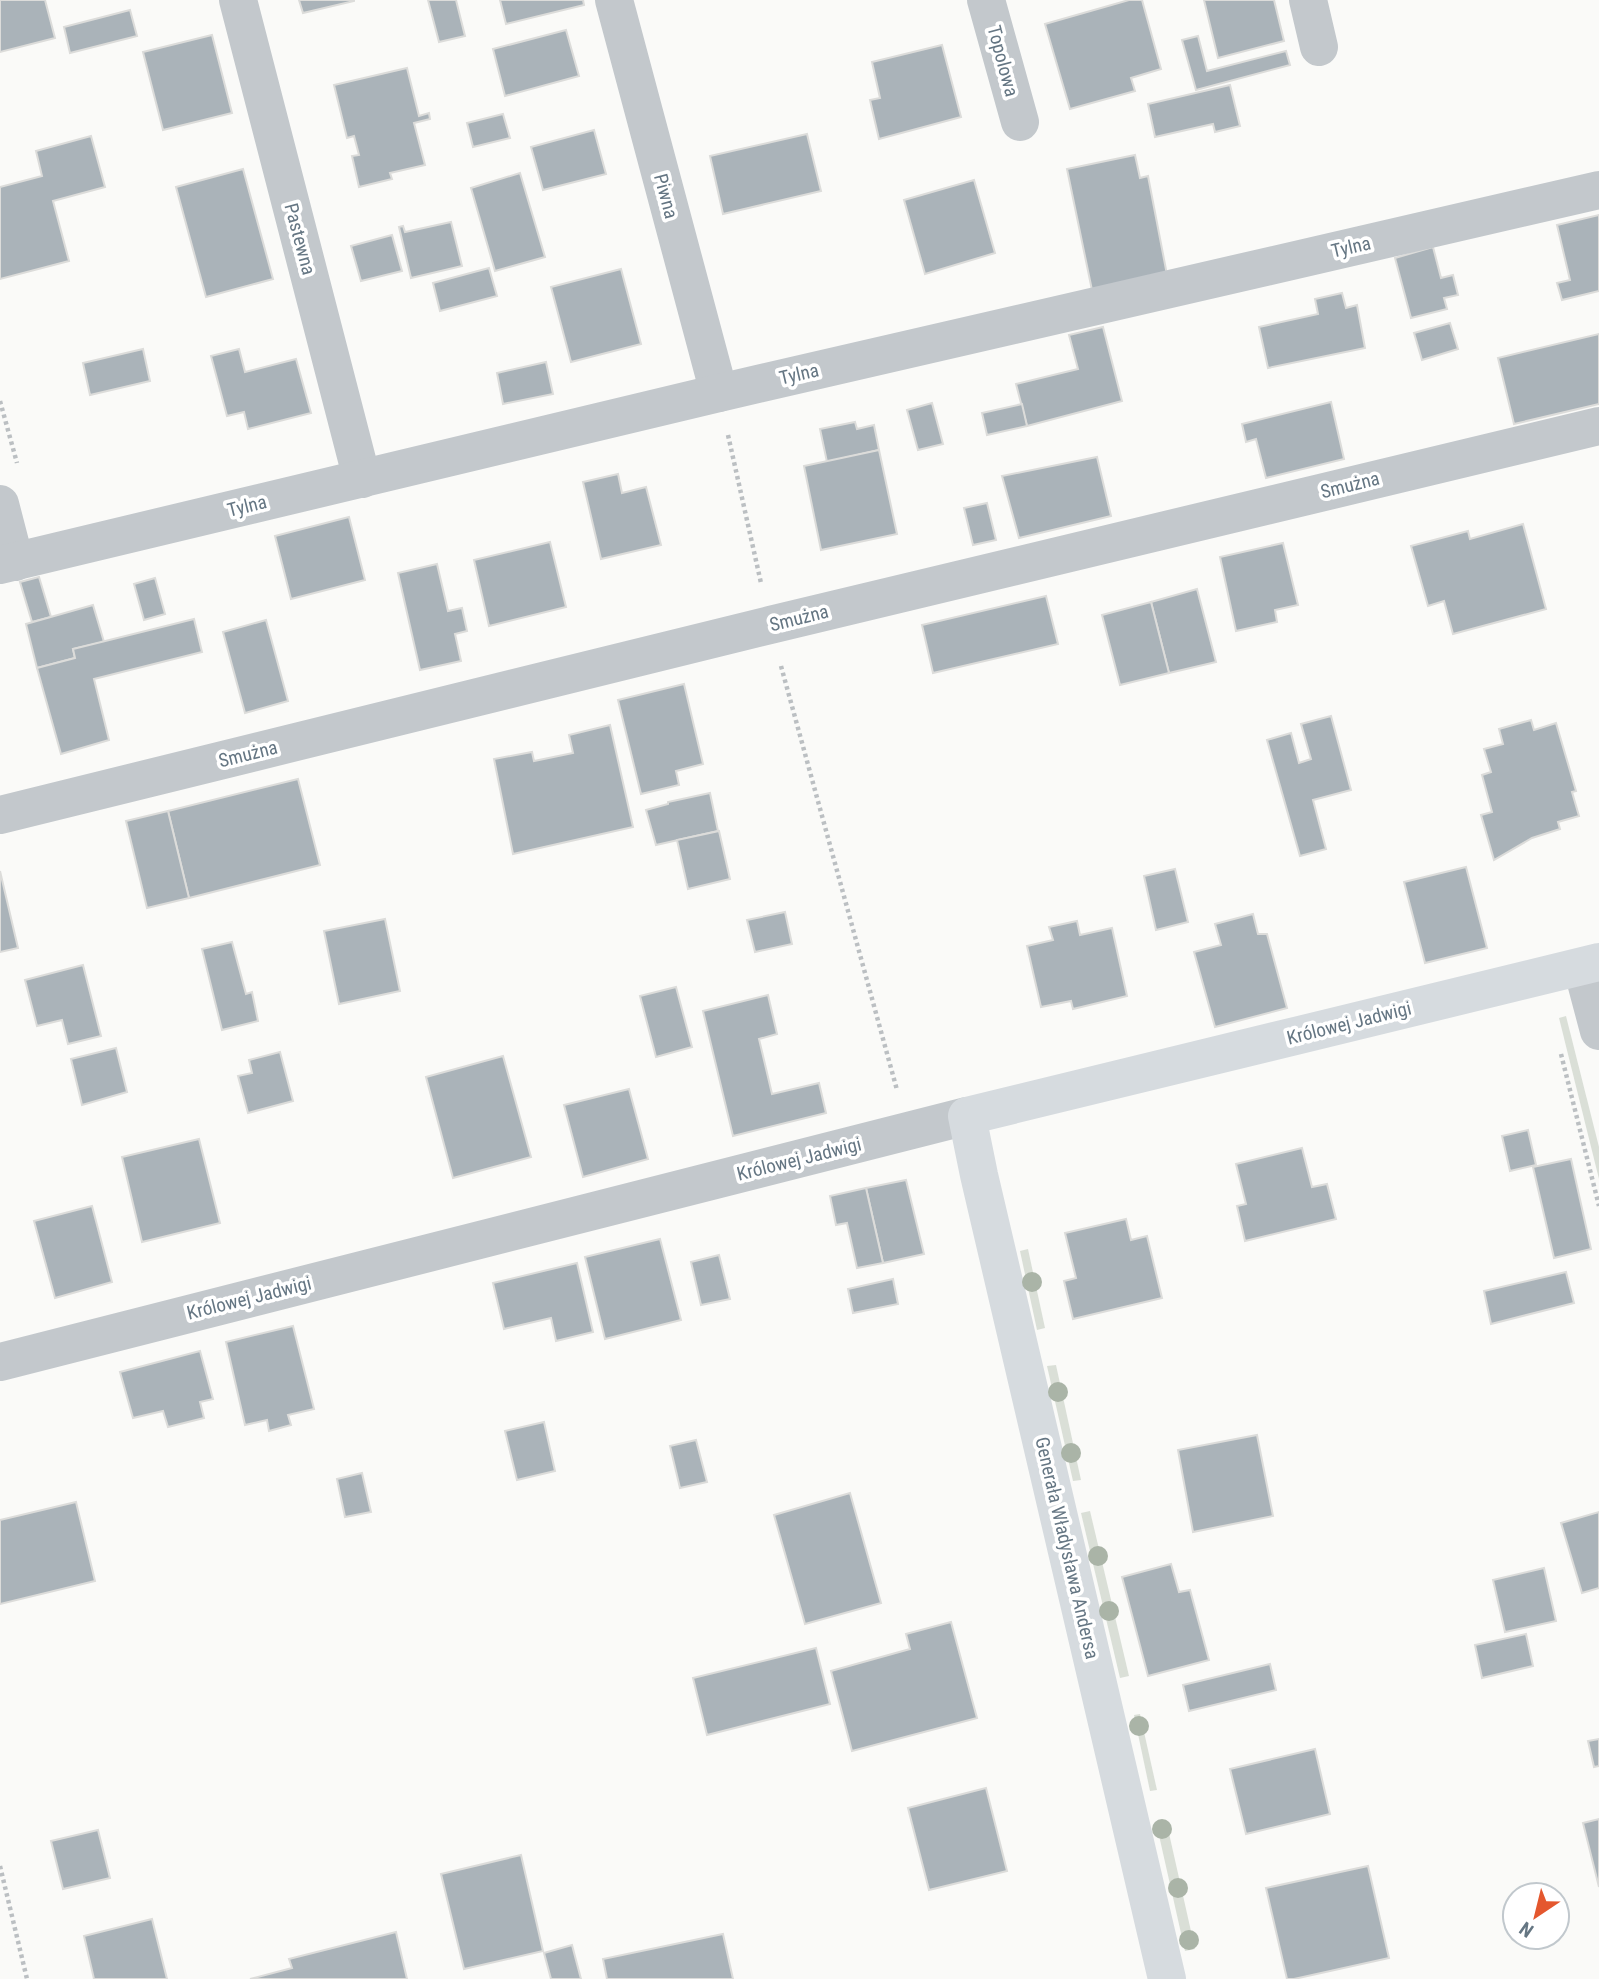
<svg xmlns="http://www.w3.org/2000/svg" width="1599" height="1979" font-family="'Roboto Condensed',sans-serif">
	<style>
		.green { fill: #dadfd7 }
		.building { fill: #aab3b9; stroke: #dcdcda; stroke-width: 2 }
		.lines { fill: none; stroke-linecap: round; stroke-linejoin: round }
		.path { stroke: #bbbfc2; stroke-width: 4.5; stroke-dasharray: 3.5 3.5; stroke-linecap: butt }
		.street { stroke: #c3c8cc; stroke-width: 38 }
		.secondary { stroke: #d6dbdf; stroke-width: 38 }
		.tree { fill: #aab4a7 }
		.labels { text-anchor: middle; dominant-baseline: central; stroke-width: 7; stroke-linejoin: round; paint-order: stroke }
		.street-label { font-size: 19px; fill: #657683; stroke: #fff }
	</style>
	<rect width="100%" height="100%" fill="#fafaf8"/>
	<g class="green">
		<polygon points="1566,1016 1599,1147 1599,1179 1559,1018"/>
		<polygon points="1028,1249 1045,1328 1037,1330 1020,1251"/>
		<polygon points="1056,1365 1081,1480 1073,1481 1047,1366"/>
		<polygon points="1090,1511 1129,1676 1120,1678 1081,1513"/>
		<polygon points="1140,1714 1157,1790 1150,1791 1134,1715"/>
		<polygon points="1166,1820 1195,1949 1185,1951 1156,1822"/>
	</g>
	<g class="building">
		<polygon points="0,0 45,0 55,38 0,52"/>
		<polygon points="299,0 354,0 354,1 303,13"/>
		<polygon points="428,0 456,0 465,36 439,42"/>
		<polygon points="500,0 583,0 584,5 506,24"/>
		<polygon points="1129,0 1142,0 1161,69 1131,78 1135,91 1070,109 1045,24"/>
		<polygon points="1204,0 1274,0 1284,41 1218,58"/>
		<polygon points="130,10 137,36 70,53 64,27"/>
		<polygon points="566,30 579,76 505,96 493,49"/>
		<polygon points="212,35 232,113 163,130 143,52"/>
		<polygon points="1198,36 1207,71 1286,51 1290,65 1196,90 1182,40"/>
		<polygon points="942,45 961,117 879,139 870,100 880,98 872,62"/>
		<polygon points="407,68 419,116 429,113 430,119 414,123 425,165 390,173 392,179 359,187 352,156 359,155 354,136 347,138 334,85"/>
		<polygon points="1230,85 1240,126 1215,132 1213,124 1155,137 1148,104"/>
		<polygon points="503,114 510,138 473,147 467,123"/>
		<polygon points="594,130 606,174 543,190 531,147"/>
		<polygon points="807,134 821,191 723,214 710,156"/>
		<polygon points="91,136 105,187 53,201 69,261 0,279 0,187 42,176 36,151"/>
		<polygon points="1135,155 1140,178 1148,176 1168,280 1093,295 1067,169"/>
		<polygon points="243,169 273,279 206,297 176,187"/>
		<polygon points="520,173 545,257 495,271 471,188"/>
		<polygon points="974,180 995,253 925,274 904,200"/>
		<polygon points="1599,215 1599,291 1562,300 1557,283 1570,280 1557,225"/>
		<polygon points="451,222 462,266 411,278 399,227 403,226 405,232"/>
		<polygon points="392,235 402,271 361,281 351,246"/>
		<polygon points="1433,247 1441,278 1453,275 1458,295 1444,298 1447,309 1411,318 1395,258"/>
		<polygon points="489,268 497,296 440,311 433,283"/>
		<polygon points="621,269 641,344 571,362 551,287"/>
		<polygon points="1342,293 1346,308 1357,305 1365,348 1268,368 1259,327 1318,314 1315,299"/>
		<polygon points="1450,323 1458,349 1422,360 1414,333"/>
		<polygon points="1103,327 1122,401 1027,426 1016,384 1078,369 1069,335"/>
		<polygon points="1599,334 1599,404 1514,424 1498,358"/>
		<polygon points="143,349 150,381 90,395 83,363"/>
		<polygon points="239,349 245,372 296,359 311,413 248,429 244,412 227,416 211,356"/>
		<polygon points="546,362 553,394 503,404 497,373"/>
		<polygon points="1331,402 1344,459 1266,478 1256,439 1246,442 1242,424"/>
		<polygon points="932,403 943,444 918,450 907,410"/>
		<polygon points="1022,404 1027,426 987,435 982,413"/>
		<polygon points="855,422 857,429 874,425 879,450 827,462 820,429"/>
		<polygon points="879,450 897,534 821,550 804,466"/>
		<polygon points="1097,457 1111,516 1019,538 1002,476"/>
		<polygon points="618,474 622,493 646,487 661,545 601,559 583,482"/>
		<polygon points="987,503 996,540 973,545 964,508"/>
		<polygon points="349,517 365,580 291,599 275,536"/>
		<polygon points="1523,524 1546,609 1453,634 1444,601 1428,606 1411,546 1468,531 1470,539"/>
		<polygon points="550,542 566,607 489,626 474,560"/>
		<polygon points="1283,543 1298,605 1275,610 1277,622 1236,631 1220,557"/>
		<polygon points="437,564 448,611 462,608 467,631 455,634 461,661 420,670 398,573"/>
		<polygon points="39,577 51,617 32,622 20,582"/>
		<polygon points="155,578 165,614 144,620 134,584"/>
		<polygon points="1197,589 1216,662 1169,673 1151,602"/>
		<polygon points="1046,596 1058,644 933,673 922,625"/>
		<polygon points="1151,602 1169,673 1120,685 1102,615"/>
		<polygon points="93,605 104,642 73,649 75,658 37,668 26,624"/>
		<polygon points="194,619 202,652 94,679 109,740 61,754 37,668 75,658 73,649"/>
		<polygon points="266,620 288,701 245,713 223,632"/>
		<polygon points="684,684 703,764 676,771 679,785 641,794 618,700"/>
		<polygon points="1331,716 1351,790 1313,800 1326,849 1300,856 1267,740 1291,733 1299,763 1311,759 1301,724"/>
		<polygon points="1531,720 1534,730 1556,723 1576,791 1572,792 1579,816 1558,822 1560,829 1532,838 1494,860 1481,815 1492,812 1482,775 1491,772 1484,749 1503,744 1499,729"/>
		<polygon points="610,725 633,827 513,854 494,759 532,752 534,761 573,753 569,735"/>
		<polygon points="298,779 320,865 189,898 168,811"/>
		<polygon points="710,793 718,831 656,845 646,810 668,804 668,802"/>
		<polygon points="168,811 189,898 147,908 126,821"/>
		<polygon points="719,831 730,879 688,889 677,840"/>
		<polygon points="1466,867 1487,948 1425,963 1404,882"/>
		<polygon points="1175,869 1188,922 1156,930 1144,876"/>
		<polygon points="0,871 18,948 0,952"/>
		<polygon points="785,912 792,944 755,952 747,920"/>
		<polygon points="1253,914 1258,934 1267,934 1287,1008 1215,1027 1194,952 1221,945 1215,924"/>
		<polygon points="385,919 400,991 339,1004 324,931"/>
		<polygon points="1077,921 1080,935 1112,928 1127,996 1073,1009 1071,1001 1041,1007 1027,946 1053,940 1049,927"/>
		<polygon points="232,942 246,994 252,992 258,1021 222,1030 202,949"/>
		<polygon points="83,965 101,1036 68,1044 62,1020 37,1026 25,980"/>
		<polygon points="676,987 692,1047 656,1057 640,996"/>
		<polygon points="768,995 777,1034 759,1039 772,1094 819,1083 826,1113 733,1136 703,1011"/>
		<polygon points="116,1048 127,1092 82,1105 71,1059"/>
		<polygon points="280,1052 293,1101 248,1113 238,1076 252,1073 249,1060"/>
		<polygon points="503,1056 531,1157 453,1178 426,1077"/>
		<polygon points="629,1089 648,1159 583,1177 564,1105"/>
		<polygon points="1528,1130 1536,1165 1510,1171 1502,1136"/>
		<polygon points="199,1139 220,1223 142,1242 122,1157"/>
		<polygon points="1302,1148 1312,1187 1327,1184 1336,1219 1245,1241 1237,1206 1246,1204 1236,1164"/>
		<polygon points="1571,1159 1591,1249 1554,1258 1533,1167"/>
		<polygon points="906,1180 924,1254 883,1263 866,1188"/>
		<polygon points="866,1188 883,1263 857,1268 847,1223 836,1225 830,1196"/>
		<polygon points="92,1206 112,1282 55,1298 34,1221"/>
		<polygon points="1126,1219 1131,1240 1147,1236 1162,1298 1073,1319 1064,1281 1076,1278 1065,1233"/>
		<polygon points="660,1239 681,1320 605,1339 585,1257"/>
		<polygon points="719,1255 730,1299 701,1305 691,1262"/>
		<polygon points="577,1263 593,1332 556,1341 551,1318 504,1329 493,1283"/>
		<polygon points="1566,1272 1574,1303 1491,1324 1484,1291"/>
		<polygon points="893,1279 898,1304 853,1313 848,1289"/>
		<polygon points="293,1326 314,1409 288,1415 291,1425 269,1431 267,1420 245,1425 226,1342"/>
		<polygon points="200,1351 213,1399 200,1402 204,1418 168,1427 163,1411 133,1418 120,1372"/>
		<polygon points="544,1422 555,1471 517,1480 505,1431"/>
		<polygon points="1257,1435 1273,1516 1193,1532 1178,1450"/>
		<polygon points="696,1440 707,1482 680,1488 670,1446"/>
		<polygon points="362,1473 371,1512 345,1517 337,1479"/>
		<polygon points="850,1493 881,1603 805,1624 774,1515"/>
		<polygon points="76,1502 95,1581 0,1604 0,1520"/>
		<polygon points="1599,1512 1599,1588 1582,1593 1561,1523"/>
		<polygon points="1171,1564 1179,1592 1190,1590 1209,1660 1148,1676 1122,1577"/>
		<polygon points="1544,1568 1556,1621 1505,1632 1493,1580"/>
		<polygon points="951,1622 977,1718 852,1751 831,1671 910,1649 906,1634"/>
		<polygon points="1526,1634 1533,1666 1482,1678 1475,1645"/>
		<polygon points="816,1648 830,1704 707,1735 693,1678"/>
		<polygon points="1270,1664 1276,1690 1189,1711 1183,1685"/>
		<polygon points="1599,1739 1599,1766 1594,1767 1588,1741"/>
		<polygon points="1315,1749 1330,1814 1246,1834 1230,1769"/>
		<polygon points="986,1788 1007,1871 929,1890 908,1808"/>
		<polygon points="1599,1819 1599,1887 1583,1823"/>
		<polygon points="98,1830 110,1878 63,1889 51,1841"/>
		<polygon points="521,1855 543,1951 464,1969 441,1874"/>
		<polygon points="1368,1866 1389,1958 1294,1979 1287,1979 1266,1888"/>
		<polygon points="152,1919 167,1979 94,1979 84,1936"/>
		<polygon points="396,1932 407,1979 250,1979 292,1968 289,1959"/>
		<polygon points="723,1934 733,1979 607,1979 603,1959"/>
		<polygon points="572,1945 581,1979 551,1979 544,1953"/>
	</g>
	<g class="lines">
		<g class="path">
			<polyline points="0,401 17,463"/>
			<polyline points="728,435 761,583"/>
			<polyline points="781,666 897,1090"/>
			<polyline points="1561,1054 1599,1206"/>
			<polyline points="0,1866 27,1979"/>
		</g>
		<g class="street">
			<polyline points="238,0 362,479"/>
			<polyline points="614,0 719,393"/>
			<polyline points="986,0 1020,122"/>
			<polyline points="1308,0 1319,47"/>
			<polyline points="0,504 15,562"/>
			<polyline points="0,565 719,393 1599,190"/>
			<polyline points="0,815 770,625 1599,426"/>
			<polyline points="1582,967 1599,1031"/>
			<polyline points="0,1362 967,1116"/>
		</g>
		<polyline class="secondary" points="1167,1979 979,1175 967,1116 1599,962"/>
	</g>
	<g class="tree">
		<circle cx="1032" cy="1282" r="10"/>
		<circle cx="1058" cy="1392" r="10"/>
		<circle cx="1071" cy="1453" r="10"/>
		<circle cx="1098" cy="1556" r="10"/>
		<circle cx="1109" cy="1611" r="10"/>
		<circle cx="1139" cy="1726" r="10"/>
		<circle cx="1162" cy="1829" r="10"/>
		<circle cx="1178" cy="1888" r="10"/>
		<circle cx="1189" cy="1940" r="10"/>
	</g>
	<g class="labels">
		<g class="street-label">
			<text transform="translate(1003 61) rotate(75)">Topolowa</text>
			<text transform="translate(666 196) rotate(75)">Piwna</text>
			<text transform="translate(300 239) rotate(75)">Pastewna</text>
			<text transform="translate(1351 247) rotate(-13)">Tylna</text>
			<text transform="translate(799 374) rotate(-13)">Tylna</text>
			<text transform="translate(1350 485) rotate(-14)">Smużna</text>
			<text transform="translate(247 506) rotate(-14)">Tylna</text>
			<text transform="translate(799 618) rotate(-14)">Smużna</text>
			<text transform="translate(248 754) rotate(-14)">Smużna</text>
			<text transform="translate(1349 1023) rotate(-14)">Królowej Jadwigi</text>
			<text transform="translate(799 1159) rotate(-14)">Królowej Jadwigi</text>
			<text transform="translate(249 1298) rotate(-14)">Królowej Jadwigi</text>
			<text transform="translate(1067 1548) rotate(77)">Generała Władysława Andersa</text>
		</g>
	</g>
	<g transform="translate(1536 1916) rotate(215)"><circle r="33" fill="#ffffff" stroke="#c1c8cd" stroke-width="2"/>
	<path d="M0-5L12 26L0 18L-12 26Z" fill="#e4572e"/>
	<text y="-10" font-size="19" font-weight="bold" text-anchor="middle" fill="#657683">N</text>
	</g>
</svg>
